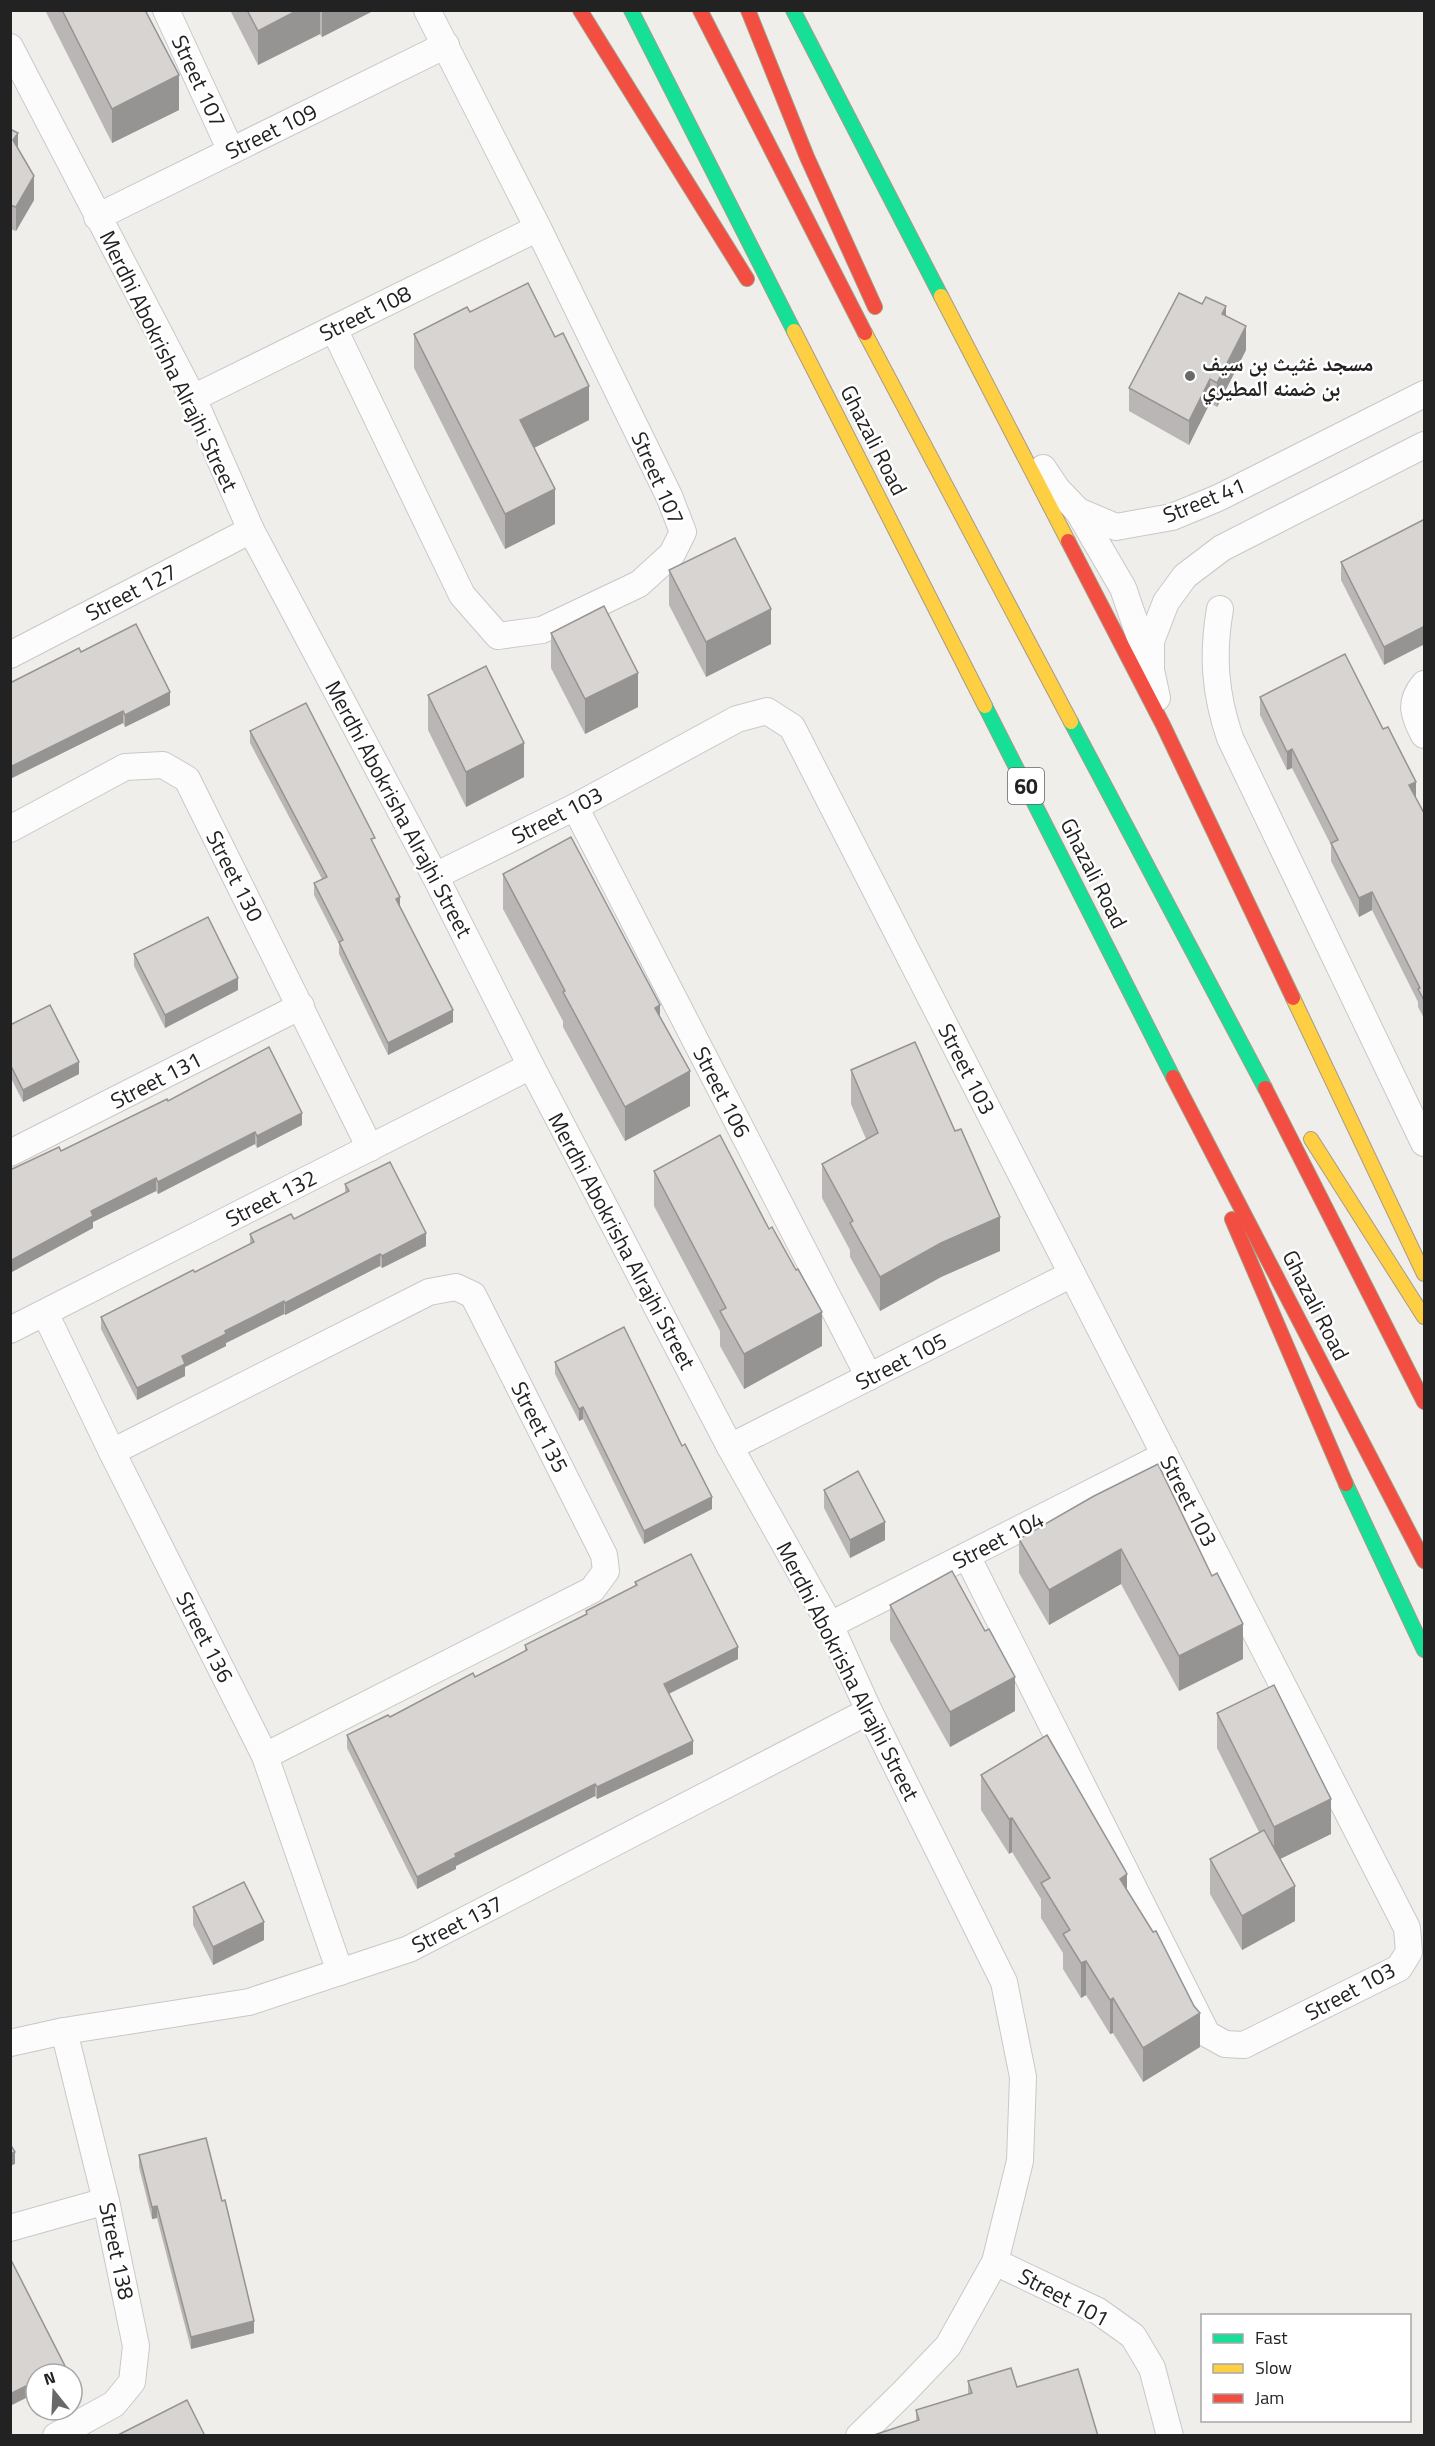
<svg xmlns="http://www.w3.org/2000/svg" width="1435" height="2446" font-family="'Titillium Web','Noto Naskh Arabic',sans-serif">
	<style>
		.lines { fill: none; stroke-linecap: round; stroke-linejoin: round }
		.street-casing { stroke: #c9c8c7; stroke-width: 28 }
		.fast-casing { stroke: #a79c86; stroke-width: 16 }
		.slow-casing { stroke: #a79c86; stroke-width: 16 }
		.jam-casing { stroke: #a79c86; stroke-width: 16 }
		.street { stroke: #fdfcfc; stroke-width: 26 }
		.fast { stroke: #16e098; stroke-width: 14 }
		.slow { stroke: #ffcf43; stroke-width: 14 }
		.jam { stroke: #f24e42; stroke-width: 14 }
		.wall { fill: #b9b6b5 }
		.shaded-wall { fill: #969493 }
		.building { fill: #d7d4d2; stroke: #969493; stroke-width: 1.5 }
		.poi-dot { fill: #6a6968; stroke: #fff; stroke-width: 2 }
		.labels { text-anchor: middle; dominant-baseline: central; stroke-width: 5; stroke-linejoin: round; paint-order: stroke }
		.shield { fill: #fff; stroke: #646464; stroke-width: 1.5 }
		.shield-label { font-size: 21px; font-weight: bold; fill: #222 }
		.street-label { font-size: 22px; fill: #222; stroke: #fff }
		.poi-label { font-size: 22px; font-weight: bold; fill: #222; stroke: #fff; text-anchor: start }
	</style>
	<rect width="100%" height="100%" fill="#f0eeeb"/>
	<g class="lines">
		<g class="street-casing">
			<g id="street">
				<polyline points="166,10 231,151"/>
				<polyline points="10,47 193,398 251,530 435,876 531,1066 730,1447 830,1625 869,1711 1004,1982 1023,2077 1020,2161 995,2262 948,2346 905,2391 859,2436"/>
				<polyline points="97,217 446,45"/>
				<polyline points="334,329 462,595 498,636 542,630 639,584 672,554 683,532 669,496 538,228 427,10"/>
				<polyline points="193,398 538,228"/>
				<polyline points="1043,468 1057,489 1078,511 1116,527 1172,517 1218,498 1424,394"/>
				<polyline points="1078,511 1123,588 1147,658"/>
				<path d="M 1220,609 C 1212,655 1215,694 1230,738 L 1424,1143"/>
				<polyline points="10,655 251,530"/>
				<path d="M 1424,684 C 1408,703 1414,715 1424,735"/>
				<polyline points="1157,698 1151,670 1151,641 1166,602 1185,576 1222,548 1424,445"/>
				<polyline points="575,807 869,1377"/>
				<polyline points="10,829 125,767 163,765 187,779 370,1148"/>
				<polyline points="435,876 575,807 737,719 767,711 792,727 1407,1928 1409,1952 1399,1968 1244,2045 1225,2044 1207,2034 967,1556"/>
				<polyline points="10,1153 301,1006"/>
				<polyline points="45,1313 112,1452 265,1756 340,1972"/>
				<polyline points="10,1330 531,1066"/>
				<polyline points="730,1447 1072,1274"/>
				<polyline points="112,1452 429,1292 456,1287 473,1295 604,1555 606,1571 592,1590 265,1756"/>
				<polyline points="830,1625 1165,1455"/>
				<polyline points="10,2043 64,2031 249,2002 409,1949 869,1711"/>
				<polyline points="10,2228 106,2201"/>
				<polyline points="995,2262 1098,2311 1133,2336 1152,2368 1170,2436"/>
				<polyline points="56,2436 114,2404 132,2382 136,2346 106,2201 64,2031"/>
			</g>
		</g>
		<g class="fast-casing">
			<g id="fast">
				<polyline points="631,10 794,331"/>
				<polyline points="793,10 941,296"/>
				<polyline points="985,706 1173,1077"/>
				<polyline points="1071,722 1265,1088"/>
				<polyline points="1346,1484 1424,1650"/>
			</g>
		</g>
		<g class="slow-casing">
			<g id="slow">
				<polyline points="941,296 1068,541"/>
				<polyline points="794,331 985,706"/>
				<polyline points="865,333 1071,722"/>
				<polyline points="1293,998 1424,1274"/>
				<polyline points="1311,1139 1424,1317"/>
			</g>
		</g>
		<g class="jam-casing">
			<g id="jam">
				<polyline points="580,10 747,279"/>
				<polyline points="700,10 865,333"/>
				<polyline points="748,10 807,157 875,307"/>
				<polyline points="1068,541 1163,725 1293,998"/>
				<polyline points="1173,1077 1424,1561"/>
				<polyline points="1265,1088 1424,1402"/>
				<polyline points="1232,1219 1346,1484"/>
			</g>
		</g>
		<use href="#street" class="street"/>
		<use href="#fast" class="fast"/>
		<use href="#slow" class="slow"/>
		<use href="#jam" class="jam"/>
	</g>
	<g class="wall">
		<polygon points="45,10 145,10 179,110 112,143"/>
		<polygon points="230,10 375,10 322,37 320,34 258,65"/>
		<polygon points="10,129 34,200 16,231 10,229"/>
		<polygon points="470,312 589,420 534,448 555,524 505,549 414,368 414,334"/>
		<polygon points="1226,316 1246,350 1217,407 1210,403 1189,445 1129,411 1129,388"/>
		<polygon points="1425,519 1384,665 1341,580 1341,562"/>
		<polygon points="669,570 771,644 706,677 669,605"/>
		<polygon points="551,633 638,707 585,734 551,668"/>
		<polygon points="81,652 170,705 125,727 123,723 10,779 10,683"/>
		<polygon points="428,695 524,777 466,807 428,730"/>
		<polygon points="1260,697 1416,798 1425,815 1425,1020 1418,1007 1418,1002 1372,910 1359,917 1331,861 1331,845 1292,768 1287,770 1260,715"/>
		<polygon points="250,731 375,846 400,907 453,1022 388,1055 339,954 339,944 314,895 314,883 322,879 250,743"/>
		<polygon points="503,874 690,1106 625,1141 563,1027 563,1021 503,909"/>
		<polygon points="134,954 238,990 165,1028 134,966"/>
		<polygon points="10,1025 79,1074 23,1102 10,1076"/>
		<polygon points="851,1070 1000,1251 941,1277 880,1311 850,1257 850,1250 822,1198 822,1164 866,1139 851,1104"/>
		<polygon points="168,1101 302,1125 257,1148 255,1144 158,1194 156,1191 93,1222 93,1228 10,1273 10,1170 61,1151"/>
		<polygon points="654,1171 822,1346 744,1389 720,1346 720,1331 654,1206"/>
		<polygon points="345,1184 426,1246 382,1268 380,1266 285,1315 284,1314 226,1343 226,1346 185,1367 185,1376 137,1400 101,1329 101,1317 195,1272 250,1244 250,1234 294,1219 345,1193"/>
		<polygon points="555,1362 712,1509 644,1544 583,1419 579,1421 555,1374"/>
		<polygon points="824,1490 885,1540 850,1558 824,1508"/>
		<polygon points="1094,1496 1243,1659 1179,1691 1121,1584 1049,1625 1019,1573 1019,1539"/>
		<polygon points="635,1582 738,1659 669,1694 693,1754 597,1799 595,1796 456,1866 456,1869 417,1889 347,1748 347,1735 390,1717 475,1677 525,1652 525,1645 586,1615 586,1611 635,1586"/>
		<polygon points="890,1605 1015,1711 950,1747 890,1640"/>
		<polygon points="1217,1713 1331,1834 1280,1859 1295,1921 1242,1950 1210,1894 1210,1859 1259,1832 1217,1748"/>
		<polygon points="981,1775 1127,1890 1200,2047 1143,2082 1113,2033 1110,2034 1086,1995 1081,1998 1063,1969 1063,1953 1041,1918 1041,1899 1012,1852 1009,1854 981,1810"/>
		<polygon points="193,1907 264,1940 213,1965 193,1925"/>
		<polygon points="139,2155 254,2333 191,2349 157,2218 152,2219 139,2167"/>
		<polygon points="968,2381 1017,2387 916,2421 916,2410 968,2394"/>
	</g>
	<g class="shaded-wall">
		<polygon points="298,10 320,10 320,34 258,65 258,31"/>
		<polygon points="322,10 375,10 322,37"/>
		<polygon points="179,75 179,110 112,143 112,109"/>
		<polygon points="18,133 18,157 13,140"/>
		<polygon points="34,176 34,200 16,231 16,207"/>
		<polygon points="1226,306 1226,330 1222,314"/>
		<polygon points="1246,326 1246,350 1217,407 1217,383"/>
		<polygon points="1210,379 1210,403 1189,445 1189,421"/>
		<polygon points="589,386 589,420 520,455 520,420"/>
		<polygon points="555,489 555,524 505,549 505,514"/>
		<polygon points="771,609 771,644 706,677 706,642"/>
		<polygon points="1425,626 1425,644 1384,665 1384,647"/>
		<polygon points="638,673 638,707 585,734 585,699"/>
		<polygon points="170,692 170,705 125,727 125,715"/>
		<polygon points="123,711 123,723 10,779 10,767"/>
		<polygon points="524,743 524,777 466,807 466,772"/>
		<polygon points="1292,749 1292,768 1287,770 1287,752"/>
		<polygon points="1416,782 1416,800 1409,785"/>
		<polygon points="1372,892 1372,910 1359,917 1359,898"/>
		<polygon points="400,897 400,909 396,899"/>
		<polygon points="238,978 238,990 165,1028 165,1015"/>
		<polygon points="660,1005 660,1040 655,1008"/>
		<polygon points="453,1010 453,1022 388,1055 388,1043"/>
		<polygon points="79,1062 79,1074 23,1102 23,1090"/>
		<polygon points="690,1071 690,1106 625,1141 625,1107"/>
		<polygon points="302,1113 302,1125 257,1148 257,1136"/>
		<polygon points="255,1132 255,1144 158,1194 158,1182"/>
		<polygon points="156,1178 156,1191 93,1222 93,1228 10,1273 10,1261 91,1211"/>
		<polygon points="1000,1217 1000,1251 941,1277 880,1311 880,1277 941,1243"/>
		<polygon points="426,1233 426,1246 382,1268 382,1256"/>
		<polygon points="380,1254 380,1266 285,1315 285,1303"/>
		<polygon points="284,1301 284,1314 226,1343 226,1346 185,1367 185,1376 137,1400 137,1388 182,1356 225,1331"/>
		<polygon points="822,1312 822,1346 744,1389 744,1354"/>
		<polygon points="583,1407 583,1419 579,1421 579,1409"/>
		<polygon points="712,1497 712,1509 644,1544 644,1531"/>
		<polygon points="885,1522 885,1540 850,1558 850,1540"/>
		<polygon points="1121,1549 1121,1584 1049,1625 1049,1590"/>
		<polygon points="1243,1624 1243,1659 1179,1691 1179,1656"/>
		<polygon points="738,1647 738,1659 664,1696 664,1684"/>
		<polygon points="1015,1677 1015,1711 950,1747 950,1712"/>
		<polygon points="693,1741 693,1754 597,1799 597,1787"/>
		<polygon points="595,1784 595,1796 456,1866 456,1869 417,1889 417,1877 455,1854"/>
		<polygon points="1331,1799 1331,1834 1274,1862 1274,1827"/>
		<polygon points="1012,1818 1012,1852 1009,1854 1009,1819"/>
		<polygon points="1127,1874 1127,1909 1120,1879"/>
		<polygon points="1295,1886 1295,1921 1242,1950 1242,1916"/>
		<polygon points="264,1922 264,1940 213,1965 213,1947"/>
		<polygon points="1086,1961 1086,1995 1081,1998 1081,1963"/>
		<polygon points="1113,1998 1113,2033 1110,2034 1110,2000"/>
		<polygon points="1200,2013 1200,2047 1143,2082 1143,2048"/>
		<polygon points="15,2152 15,2164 10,2166 10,2154"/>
		<polygon points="157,2206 157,2218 152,2219 152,2207"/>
		<polygon points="254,2321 254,2333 191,2349 191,2337"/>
		<polygon points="65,2366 65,2374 50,2374"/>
		<polygon points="36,2381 36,2393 10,2406 10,2394"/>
	</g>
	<g class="building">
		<polygon points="62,10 145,10 179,75 112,109"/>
		<polygon points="247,10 298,10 258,31"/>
		<polygon points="10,129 18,133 13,140 34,176 16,207 10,205"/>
		<polygon points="528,283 555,337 563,333 589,386 520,420 555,489 505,514 414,334 467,307 470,312"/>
		<polygon points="1179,293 1202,304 1206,297 1226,306 1222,314 1246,326 1217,383 1210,379 1189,421 1129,388"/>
		<polygon points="1425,519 1425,626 1384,647 1341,562"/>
		<polygon points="735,538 771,609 706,642 669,570"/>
		<polygon points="604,606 638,673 585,699 551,633"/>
		<polygon points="136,624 170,692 125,715 123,711 10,767 10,683 79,648 81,652"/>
		<polygon points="1345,654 1383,729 1388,727 1416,782 1409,785 1425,815 1425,1002 1418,989 1420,988 1372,892 1359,898 1331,843 1338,840 1292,749 1287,752 1260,697"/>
		<polygon points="486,666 524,743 466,772 428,695"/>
		<polygon points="306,703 375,838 371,839 400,897 396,899 453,1010 388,1043 339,942 343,940 314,883 327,877 250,731"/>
		<polygon points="571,837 660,1005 655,1008 690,1071 625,1107 563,992 565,991 503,874"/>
		<polygon points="208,917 238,978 165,1015 134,954"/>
		<polygon points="50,1005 79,1062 23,1090 10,1064 10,1025"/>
		<polygon points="915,1042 955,1131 961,1129 1000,1217 941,1243 880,1277 850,1223 853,1221 822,1164 878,1133 851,1070"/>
		<polygon points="269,1047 302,1113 257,1136 255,1132 158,1182 156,1178 91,1211 93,1216 10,1261 10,1170 59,1147 61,1151 167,1099 168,1101"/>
		<polygon points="720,1135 769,1229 772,1227 796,1270 798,1269 822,1312 744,1354 720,1311 726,1308 654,1171"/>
		<polygon points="390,1162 426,1233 382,1256 380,1254 285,1303 284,1301 225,1331 226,1334 182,1356 185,1364 137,1388 101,1317 193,1270 195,1272 254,1242 250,1234 291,1214 294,1219 349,1191 345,1184"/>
		<polygon points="624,1327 682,1446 685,1444 712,1497 644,1531 583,1407 579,1409 555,1362"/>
		<polygon points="1158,1464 1212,1576 1217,1573 1243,1624 1179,1656 1121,1549 1049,1590 1019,1539 1094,1496"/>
		<polygon points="858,1471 885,1522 850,1540 824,1490"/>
		<polygon points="691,1554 738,1647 664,1684 693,1741 597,1787 595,1784 455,1854 456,1857 417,1877 347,1735 388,1715 390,1717 473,1673 475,1677 527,1650 525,1645 587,1614 586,1611 637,1585 635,1582"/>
		<polygon points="952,1571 985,1631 989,1629 1015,1677 950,1712 890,1605"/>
		<polygon points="1274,1685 1331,1799 1274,1827 1217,1713"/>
		<polygon points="1047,1735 1125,1870 1127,1874 1120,1879 1153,1932 1156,1931 1194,2006 1200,2013 1143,2048 1113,1998 1110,2000 1086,1961 1081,1963 1063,1934 1070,1930 1041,1883 1050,1878 1012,1818 1009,1819 981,1775"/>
		<polygon points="1264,1830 1295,1886 1242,1916 1210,1859"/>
		<polygon points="244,1882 264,1922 213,1947 193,1907"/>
		<polygon points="206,2138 222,2201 225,2200 254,2321 191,2337 157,2206 152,2207 139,2155"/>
		<polygon points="10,2144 15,2152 10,2154"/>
		<polygon points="10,2258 65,2366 50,2374 36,2374 36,2381 10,2394"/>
		<polygon points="1011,2368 1017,2387 1078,2369 1098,2436 871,2436 919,2420 916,2410 972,2393 968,2381"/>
		<polygon points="187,2400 205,2436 116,2436"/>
	</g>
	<circle class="poi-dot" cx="1190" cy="376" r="6"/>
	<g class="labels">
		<rect class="shield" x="1008" y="768" width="36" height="36" rx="4.5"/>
		<g class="shield-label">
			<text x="1026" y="786">60</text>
		</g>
		<g class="street-label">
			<text transform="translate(199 81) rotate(65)">Street 107</text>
			<text transform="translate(271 131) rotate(-26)">Street 109</text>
			<text transform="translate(365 313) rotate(-26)">Street 108</text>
			<text transform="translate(169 361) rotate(64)">Merdhi Abokrisha Alrajhi Street</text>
			<text transform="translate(874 440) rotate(63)">Ghazali Road</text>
			<text transform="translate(658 478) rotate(66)">Street 107</text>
			<text transform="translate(1204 500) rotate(-22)">Street 41</text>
			<text transform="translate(131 592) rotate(-27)">Street 127</text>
			<text transform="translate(399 809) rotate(62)">Merdhi Abokrisha Alrajhi Street</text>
			<text transform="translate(557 815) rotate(-27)">Street 103</text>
			<text transform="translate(1094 873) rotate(63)">Ghazali Road</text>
			<text transform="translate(235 876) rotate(63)">Street 130</text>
			<text transform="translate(967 1069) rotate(63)">Street 103</text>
			<text transform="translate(156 1080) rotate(-27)">Street 131</text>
			<text transform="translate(722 1092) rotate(63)">Street 106</text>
			<text transform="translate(271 1198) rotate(-27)">Street 132</text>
			<text transform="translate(622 1241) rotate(62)">Merdhi Abokrisha Alrajhi Street</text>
			<text transform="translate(1316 1305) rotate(63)">Ghazali Road</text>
			<text transform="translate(901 1361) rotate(-27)">Street 105</text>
			<text transform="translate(540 1427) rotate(63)">Street 135</text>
			<text transform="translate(1189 1501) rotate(63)">Street 103</text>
			<text transform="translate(998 1540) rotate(-27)">Street 104</text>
			<text transform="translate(205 1637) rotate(63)">Street 136</text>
			<text transform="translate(848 1671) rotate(63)">Merdhi Abokrisha Alrajhi Street</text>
			<text transform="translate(457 1924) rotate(-27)">Street 137</text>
			<text transform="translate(1350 1991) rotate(-28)">Street 103</text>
			<text transform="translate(117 2251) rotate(78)">Street 138</text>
			<text transform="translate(1064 2297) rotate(28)">Street 101</text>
		</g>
		<g class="poi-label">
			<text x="1202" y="363">مسجد غثيث بن سيف<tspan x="1202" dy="25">بن ضمنه المطيري</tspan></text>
		</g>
	</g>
	<rect width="1435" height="2446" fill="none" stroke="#222222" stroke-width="24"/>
	<rect x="1201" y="2314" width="210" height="108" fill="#ffffff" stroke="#a7a7a7" stroke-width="1.5"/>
	<rect x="1213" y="2334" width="30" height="9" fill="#16e098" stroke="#a7a7a7" stroke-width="1.5"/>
	<text x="1255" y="2344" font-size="18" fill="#222222">Fast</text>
	<rect x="1213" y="2364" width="30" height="9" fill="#ffcf43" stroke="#a7a7a7" stroke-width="1.5"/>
	<text x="1255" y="2374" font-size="18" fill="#222222">Slow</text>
	<rect x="1213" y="2394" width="30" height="9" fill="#f24e42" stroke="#a7a7a7" stroke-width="1.5"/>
	<text x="1255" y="2404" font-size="18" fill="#222222">Jam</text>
	<g transform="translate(54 2392) rotate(342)"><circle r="28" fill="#ffffff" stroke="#a7a7a7" stroke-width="1.5"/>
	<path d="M0-4.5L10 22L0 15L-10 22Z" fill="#6a6968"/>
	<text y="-9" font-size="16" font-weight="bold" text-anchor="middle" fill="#222222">N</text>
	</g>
</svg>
